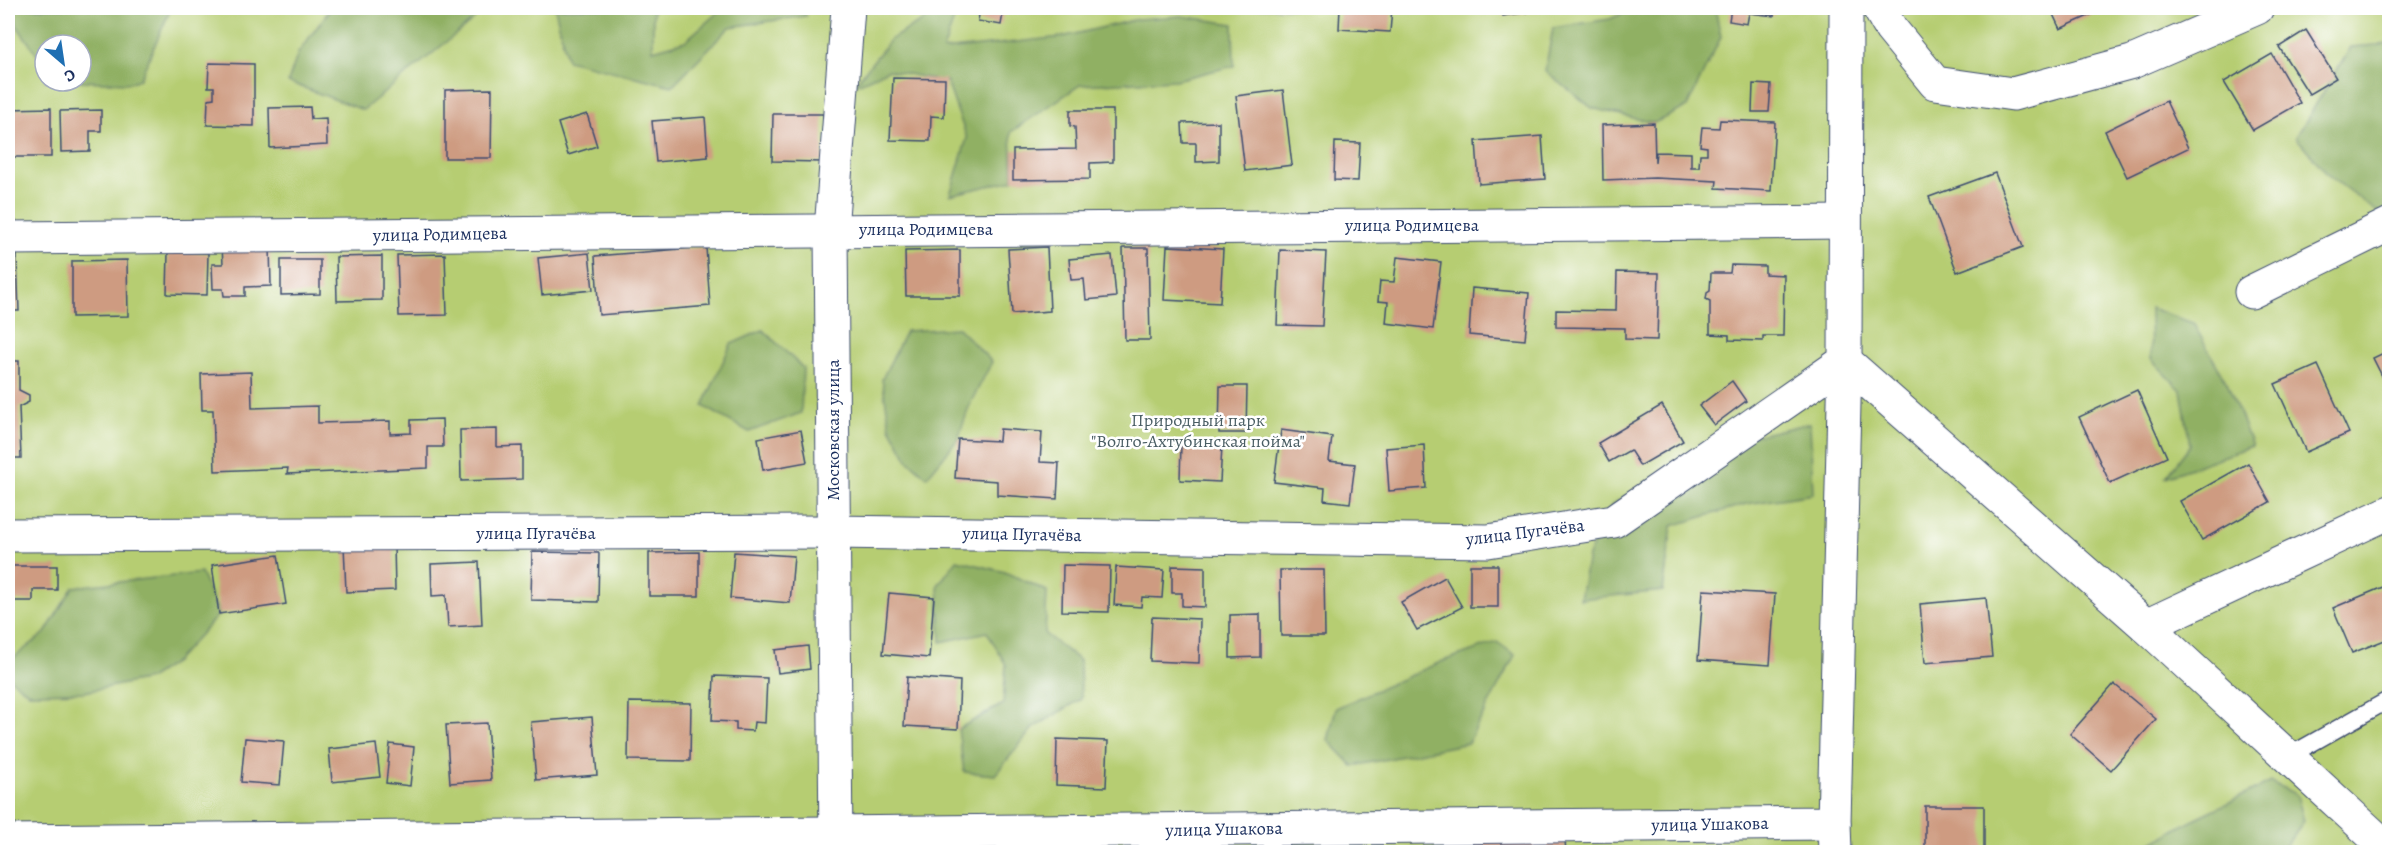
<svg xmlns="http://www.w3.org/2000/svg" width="2397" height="860" font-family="Alegreya,serif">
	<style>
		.green { fill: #b6cd72; stroke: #687e68; stroke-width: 1.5; fill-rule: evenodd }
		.forest { fill: #90b064; stroke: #567061; stroke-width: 1.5 }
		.building { fill: #ce9b81 }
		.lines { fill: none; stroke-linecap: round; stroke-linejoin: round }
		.lane-casing { stroke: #3c4b70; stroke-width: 19 }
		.street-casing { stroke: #3c4b70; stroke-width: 35 }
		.lane { stroke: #fff; stroke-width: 16 }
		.street { stroke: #fff; stroke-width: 33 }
		.labels { text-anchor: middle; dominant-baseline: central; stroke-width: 5; stroke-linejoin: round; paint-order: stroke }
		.street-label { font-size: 18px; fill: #1b2f5e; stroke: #fff }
		.park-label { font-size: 18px; fill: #4a5e64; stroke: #fff }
	</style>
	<rect width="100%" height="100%" fill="#fff"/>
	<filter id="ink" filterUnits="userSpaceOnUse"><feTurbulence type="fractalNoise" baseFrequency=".0167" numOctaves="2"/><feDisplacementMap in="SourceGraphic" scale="12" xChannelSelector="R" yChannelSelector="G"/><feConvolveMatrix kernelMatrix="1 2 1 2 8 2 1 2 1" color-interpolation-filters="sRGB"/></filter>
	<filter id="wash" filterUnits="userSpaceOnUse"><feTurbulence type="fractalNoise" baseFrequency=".008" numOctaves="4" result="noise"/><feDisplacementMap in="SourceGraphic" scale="24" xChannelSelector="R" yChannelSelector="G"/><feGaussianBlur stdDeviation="1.35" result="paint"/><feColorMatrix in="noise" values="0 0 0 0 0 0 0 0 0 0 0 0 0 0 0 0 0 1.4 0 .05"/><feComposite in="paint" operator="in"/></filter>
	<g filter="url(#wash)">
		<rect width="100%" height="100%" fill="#f8ead7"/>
		<path class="green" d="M 8,8 L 2389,8 L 2389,852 L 8,852 ZM 45,45 L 81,45 L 81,81 L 45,81 Z"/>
		<g class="forest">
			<polygon points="13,8 171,8 140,79 128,83 81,81 81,45 45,45 45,66 17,26"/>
			<polygon points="331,8 476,8 477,17 363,110 288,82 298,53"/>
			<polygon points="555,8 653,8 653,50 685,41 723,8 801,8 806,16 730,27 672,86 567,60"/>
			<polygon points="944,8 958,8 943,50 1062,37 1138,19 1181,16 1233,24 1234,66 1175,80 1080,85 1011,132 1013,180 950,195 967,138 947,82 888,70 853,86 891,39"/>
			<polygon points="1635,8 1715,8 1721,37 1687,107 1654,123 1592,108 1545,71 1553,28 1610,19"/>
			<polygon points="2389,44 2389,210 2380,214 2328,175 2296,137 2351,47"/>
			<polygon points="2150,308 2193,323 2228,385 2252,446 2166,477 2190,445 2181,390 2151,359"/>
			<polygon points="958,328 992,362 970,404 958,439 927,477 908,460 890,427 882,379 906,331"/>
			<polygon points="763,330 803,368 801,413 749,432 703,406 731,344"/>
			<polygon points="1810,423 1813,494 1746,504 1672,526 1663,591 1580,599 1588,556 1613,504 1703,448"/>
			<polygon points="957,560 1005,572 1047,591 1045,634 1080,661 1081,699 1033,728 995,775 964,772 958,729 1003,704 1006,665 987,632 941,642 938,585"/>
			<polygon points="201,573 219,614 175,662 149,679 84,692 29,693 8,677 8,662 45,633 73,587"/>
			<polygon points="1497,642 1515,655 1468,743 1353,766 1328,740 1336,708 1443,661"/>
			<polygon points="2271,782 2297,795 2304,821 2281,852 2148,852 2149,845 2190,821"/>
		</g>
		<g id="blocks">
			<g class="building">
				<polygon points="980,8 1004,8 1001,25 978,21"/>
				<polygon points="1340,8 1392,8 1390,32 1339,29"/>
				<polygon points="1502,8 1550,8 1550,9 1503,16"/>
				<polygon points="1731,8 1775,8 1774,16 1749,13 1747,24 1729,21"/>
				<polygon points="2050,8 2106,8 2060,29"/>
				<polygon points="2306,30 2336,78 2309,94 2279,47"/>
				<polygon points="2272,54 2300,103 2253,130 2224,82"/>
				<polygon points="209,63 254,64 254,126 207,125 208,99 214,98 214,87 208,87"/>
				<polygon points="893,78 945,79 944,117 931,116 930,141 890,140"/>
				<polygon points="1753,84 1771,85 1769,112 1752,112"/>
				<polygon points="492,89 491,158 445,158 445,90"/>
				<polygon points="1283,90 1292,165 1245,171 1236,96"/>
				<polygon points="2166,101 2188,148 2127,177 2105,131"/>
				<polygon points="310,107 311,119 326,118 327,145 270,148 269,108"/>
				<polygon points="51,108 51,157 8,157 8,109"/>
				<polygon points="101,110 101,131 90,131 90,151 61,152 60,111"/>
				<polygon points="1070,110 1113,110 1113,162 1090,163 1090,179 1013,180 1013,150 1076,149 1075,127 1070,126"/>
				<polygon points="587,114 597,146 568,155 558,123"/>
				<polygon points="773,114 823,114 823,162 772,161"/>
				<polygon points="705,117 708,157 656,162 652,121"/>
				<polygon points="1720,120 1775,122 1771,191 1716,188 1717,181 1655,178 1603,180 1602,125 1654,123 1655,162 1656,152 1691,153 1691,167 1699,167 1700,154 1707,154 1707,147 1700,146 1702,127 1719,128"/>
				<polygon points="1219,122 1219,161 1196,162 1196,143 1183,143 1182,123"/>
				<polygon points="1542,136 1545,179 1479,184 1476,141"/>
				<polygon points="1335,142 1360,143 1358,181 1334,180"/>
				<polygon points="1995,173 2023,247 1957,272 1929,197"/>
				<polygon points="270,246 271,286 245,287 245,296 224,296 223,289 213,289 212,264 223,264 222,247"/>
				<polygon points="1167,246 1223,249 1220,303 1164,300"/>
				<polygon points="706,247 710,306 599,315 595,256"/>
				<polygon points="1047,247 1050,311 1012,314 1008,249"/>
				<polygon points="1123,248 1148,248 1150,340 1125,340"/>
				<polygon points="960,250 960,296 906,296 905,251"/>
				<polygon points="1280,250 1326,252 1322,326 1277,325"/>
				<polygon points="168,252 208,253 207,295 167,294"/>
				<polygon points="589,253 593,290 542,295 538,258"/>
				<polygon points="8,254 17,254 19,311 8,311"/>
				<polygon points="445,254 447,315 399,316 397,255"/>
				<polygon points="1112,255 1116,297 1086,300 1084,279 1071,280 1069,259"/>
				<polygon points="382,256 382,300 337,301 336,257"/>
				<polygon points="1397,257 1441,262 1433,329 1386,323 1388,302 1378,301 1380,281 1394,282"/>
				<polygon points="127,260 128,316 72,317 72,261"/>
				<polygon points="281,260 320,260 320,294 281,295"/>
				<polygon points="1731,265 1765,266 1765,274 1784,275 1783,336 1763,336 1763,341 1729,340 1729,335 1710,334 1710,301 1706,299 1707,293 1710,291 1711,273 1730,273"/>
				<polygon points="1617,272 1659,273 1657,340 1625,339 1625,328 1556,327 1556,310 1616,311"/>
				<polygon points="1472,288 1529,293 1525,340 1469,335"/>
				<polygon points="2390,350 2390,392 2373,358"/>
				<polygon points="8,361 19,361 19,390 29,395 29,402 19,407 21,458 8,458"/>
				<polygon points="2318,365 2349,433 2306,452 2275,384"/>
				<polygon points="251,372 252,408 318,406 318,423 390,421 390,434 411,433 411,420 442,419 443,447 428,447 428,468 287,474 288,468 215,471 213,410 202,410 201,374"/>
				<polygon points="1732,381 1746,401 1714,425 1699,406"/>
				<polygon points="1220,386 1247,386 1246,433 1219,433"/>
				<polygon points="2137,390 2167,457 2110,483 2079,417"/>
				<polygon points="1662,405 1683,441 1640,466 1630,450 1609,462 1598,443"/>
				<polygon points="497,429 497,447 522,446 522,479 461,481 460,430"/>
				<polygon points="1000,429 1042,432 1040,462 1059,463 1057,499 997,495 997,481 955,478 958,439 999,441"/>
				<polygon points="801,430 807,462 763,470 758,438"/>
				<polygon points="1281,430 1332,437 1329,461 1355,464 1350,503 1324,500 1325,488 1274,482"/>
				<polygon points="1181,444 1222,446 1220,482 1180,480"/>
				<polygon points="1424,445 1426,488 1389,491 1386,448"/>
				<polygon points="2248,463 2270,502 2202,540 2180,501"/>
				<polygon points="394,544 395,590 346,592 344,545"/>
				<polygon points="532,552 599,553 598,602 531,600"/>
				<polygon points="699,552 699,596 649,596 649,553"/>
				<polygon points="734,552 794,556 790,603 730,598"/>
				<polygon points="278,555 286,604 219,614 212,565"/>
				<polygon points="479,562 482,625 448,627 446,595 432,596 431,564"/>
				<polygon points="1063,565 1110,566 1109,612 1062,611"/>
				<rect x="1470" y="565" width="28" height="42"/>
				<polygon points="8,566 57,566 57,590 33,590 33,601 8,601"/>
				<polygon points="1172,566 1205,567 1205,607 1182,606 1182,593 1172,593"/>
				<polygon points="1116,567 1164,570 1162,598 1142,597 1141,607 1114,605"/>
				<polygon points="1280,570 1324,570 1325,636 1281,636"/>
				<polygon points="1445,577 1462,607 1417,630 1401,602"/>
				<polygon points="2390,584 2390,638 2352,653 2333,608"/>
				<polygon points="1703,590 1775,594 1770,665 1698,660"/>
				<polygon points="889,593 934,597 929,658 883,654"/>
				<polygon points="1986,598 1992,657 1925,663 1920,604"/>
				<polygon points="1260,614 1260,657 1230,658 1230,615"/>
				<polygon points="1152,617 1200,619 1199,663 1150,661"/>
				<polygon points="808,646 810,669 778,673 775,650"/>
				<polygon points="714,676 767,678 765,723 754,722 753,731 736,730 736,722 712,721"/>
				<polygon points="907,677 960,681 958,729 904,726"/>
				<polygon points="2114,684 2156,719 2111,770 2070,734"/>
				<polygon points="629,702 691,703 690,761 628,760"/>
				<polygon points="592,717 597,775 536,780 531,722"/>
				<polygon points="487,723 491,780 450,783 446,725"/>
				<polygon points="245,738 284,741 280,785 241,782"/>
				<polygon points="1057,739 1108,741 1106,787 1056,785"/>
				<polygon points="376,744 380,777 332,782 329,749"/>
				<polygon points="390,744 414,747 410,786 386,783"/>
				<rect x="1925" y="806" width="59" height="46"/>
				<polygon points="1564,829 1566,852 1465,852 1464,838"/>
			</g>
		</g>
	</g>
	<g filter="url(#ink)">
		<use href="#blocks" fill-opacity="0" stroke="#3c4b70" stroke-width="1.5"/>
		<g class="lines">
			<g class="lane-casing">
				<polyline id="lane" points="2287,757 2390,699"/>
			</g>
			<g class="street-casing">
				<g id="street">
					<polyline points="1879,8 1891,29 1935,83 2013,94 2132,62 2257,8"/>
					<polyline points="8,238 1844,222"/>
					<polyline points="2251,292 2390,224"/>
					<polyline points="1845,361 2146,626 2390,851"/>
					<polyline points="8,535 833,532 1488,541 1614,521 1845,361 1846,8"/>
					<polyline points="2146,626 2390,512"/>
					<polyline points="1834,823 1835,852"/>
					<polyline points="8,841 1834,823 1845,361"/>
					<polyline points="836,852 831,230 848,8"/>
				</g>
			</g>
			<use href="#lane" class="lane"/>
			<use href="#street" class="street"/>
		</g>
	</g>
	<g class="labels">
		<g class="street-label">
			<text x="1412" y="225">улица Родимцева</text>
			<text x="926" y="229">улица Родимцева</text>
			<text transform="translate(440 234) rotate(-1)">улица Родимцева</text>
			<text transform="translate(833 430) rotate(-90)">Московская улица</text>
			<text transform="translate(1525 532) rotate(-7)">улица Пугачёва</text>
			<text x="536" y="533">улица Пугачёва</text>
			<text transform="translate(1022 534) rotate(1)">улица Пугачёва</text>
			<text transform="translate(1710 824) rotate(-1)">улица Ушакова</text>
			<text transform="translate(1224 829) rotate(-1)">улица Ушакова</text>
		</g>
		<g class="park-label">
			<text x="1198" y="420">Природный парк<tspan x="1198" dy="21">"Волго-Ахтубинская пойма"</tspan></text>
		</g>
	</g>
	<rect width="2397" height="860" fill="none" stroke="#fff" stroke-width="30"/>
	<g transform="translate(63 63) rotate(151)"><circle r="28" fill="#ffffff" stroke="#a4acbf" stroke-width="1.5"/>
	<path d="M0-4.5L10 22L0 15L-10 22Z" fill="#1f6fb2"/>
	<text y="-9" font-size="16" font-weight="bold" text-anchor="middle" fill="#1b2f5e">С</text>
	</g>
</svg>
